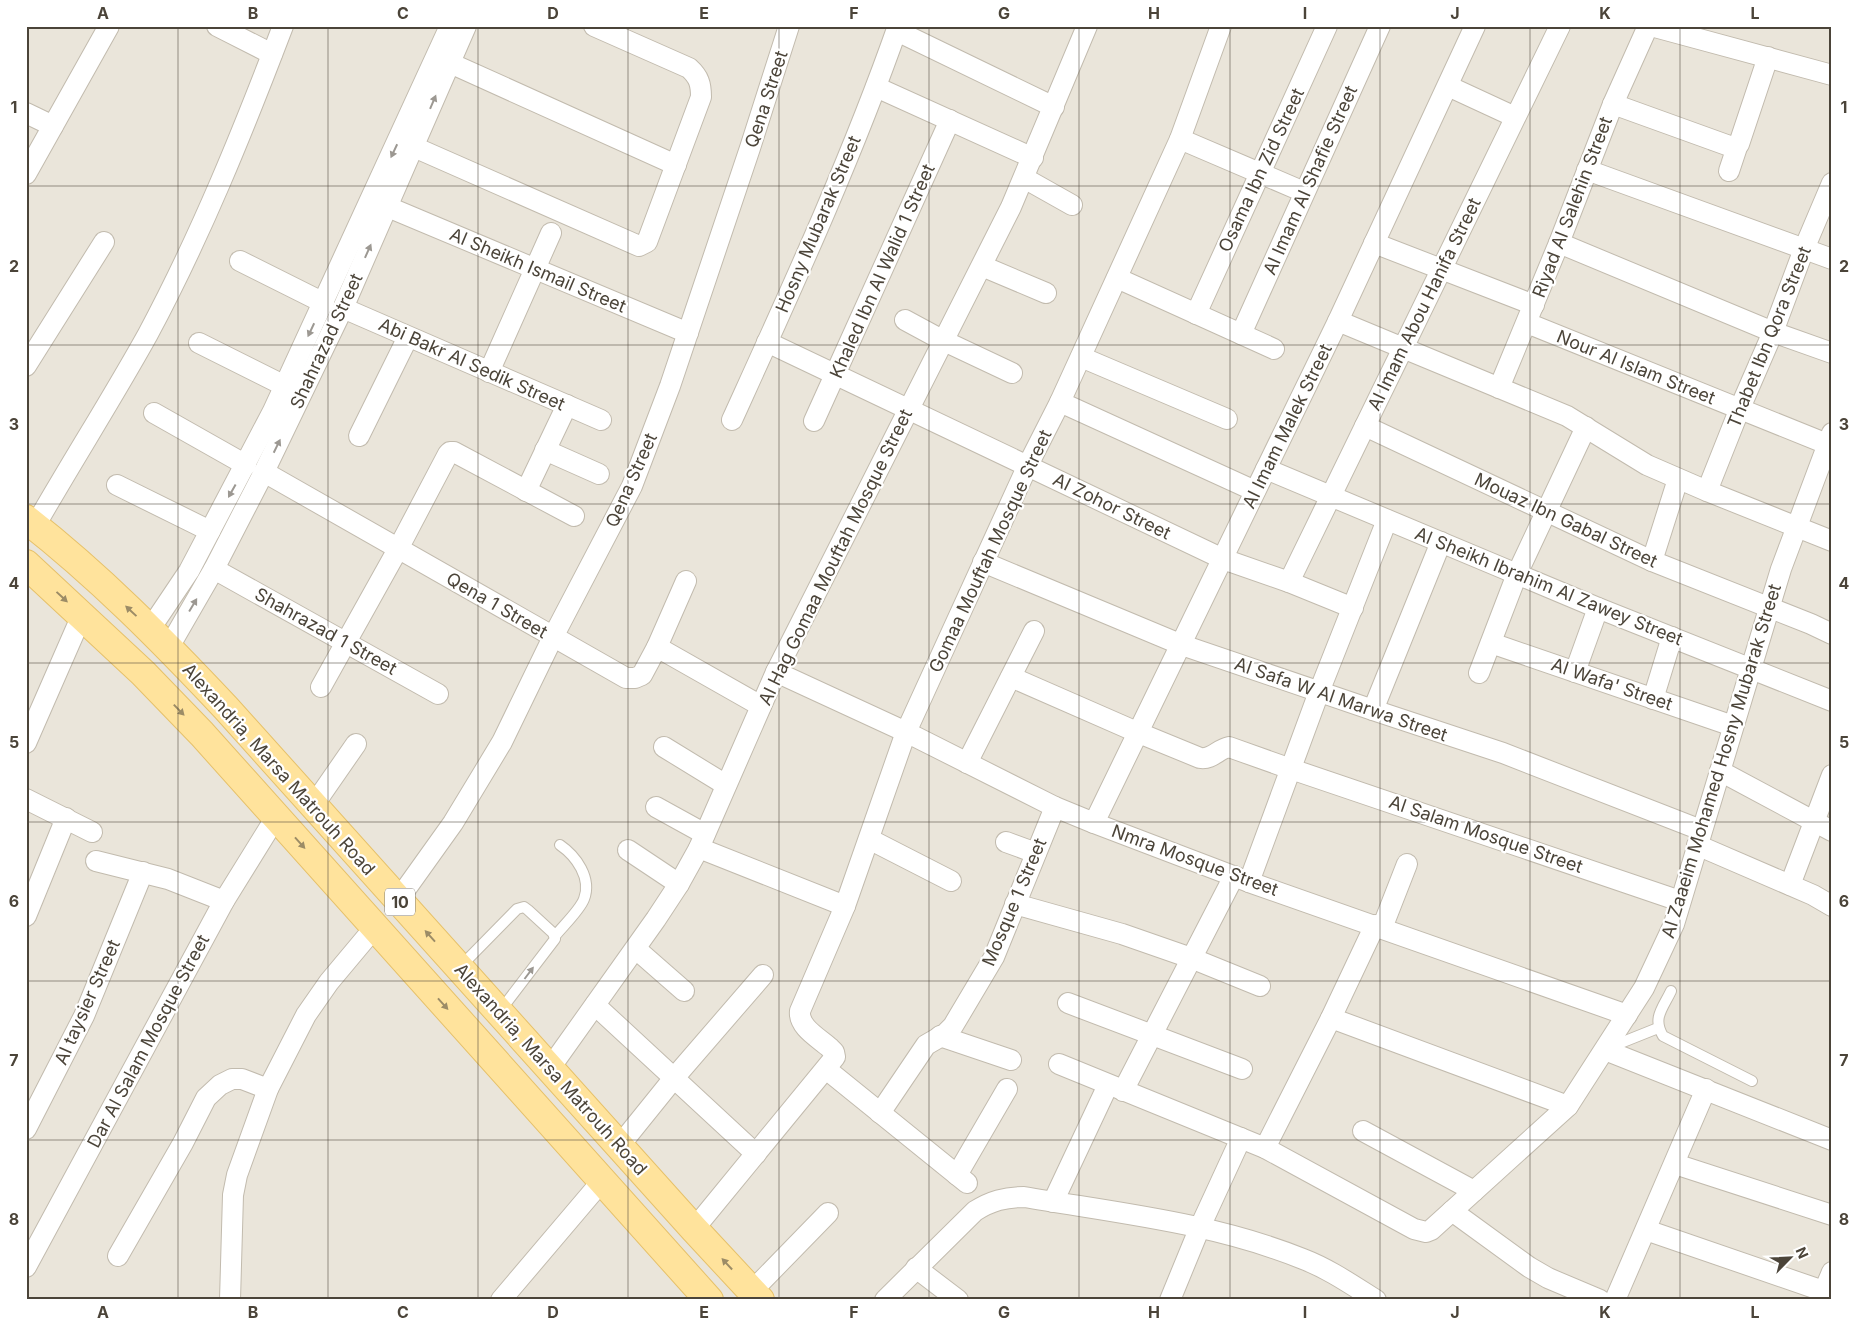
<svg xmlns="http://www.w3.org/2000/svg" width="1858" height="1326" font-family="Inter,sans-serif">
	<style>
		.residential { fill: #eae5da }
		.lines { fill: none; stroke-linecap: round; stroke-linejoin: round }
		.lane-casing { stroke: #c2bbae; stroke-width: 12 }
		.street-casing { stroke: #c2bbae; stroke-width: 22 }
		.primary-casing { stroke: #e6c16a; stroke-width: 30 }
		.lane { stroke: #fff; stroke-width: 10 }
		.street { stroke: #fff; stroke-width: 20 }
		.primary { stroke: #ffe39c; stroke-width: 28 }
		.oneway { fill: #9c9892 }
		.oneway2 { fill: #9c8c66 }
		.grid { fill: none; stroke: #4b4439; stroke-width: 1; stroke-opacity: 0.55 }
		.labels { text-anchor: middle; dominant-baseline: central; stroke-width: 4.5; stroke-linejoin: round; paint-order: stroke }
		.shield { fill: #fff; stroke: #817c74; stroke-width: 1 }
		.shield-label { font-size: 16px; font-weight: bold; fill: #4b4439 }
		.street-label { font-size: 18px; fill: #4b4439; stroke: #fff }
		.neatline { fill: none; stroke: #4b4439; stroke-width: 2 }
		.grid-label { font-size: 16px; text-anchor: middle; font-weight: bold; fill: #4b4439 }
	</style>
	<rect width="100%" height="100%" fill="#f6f3ec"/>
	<rect class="residential" x="26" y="26" width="1806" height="1274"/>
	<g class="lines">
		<g class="lane-casing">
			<g id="lane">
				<path d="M 555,936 C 563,926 580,910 584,899 C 592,878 576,856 560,845"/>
				<polyline points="460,967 517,909 524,907 528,910 553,933 555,939 500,1011"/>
				<path d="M 1671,991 C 1663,1008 1652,1018 1663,1036 L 1752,1081"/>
				<polyline points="1608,1048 1658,1028"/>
			</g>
		</g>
		<g class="street-casing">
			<g id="street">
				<polyline points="217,26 272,54"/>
				<polyline points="1651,26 1832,75"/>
				<polyline points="897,31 1054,107"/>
				<polyline points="450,63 676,165"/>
				<polyline points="1448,86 1515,117"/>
				<polyline points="876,87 1033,158"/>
				<polyline points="1613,104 1735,148 1739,144 1768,57"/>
				<polyline points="26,113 53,126"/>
				<polyline points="1180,139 1304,192"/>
				<path d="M 414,147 L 639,246 L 647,242 L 701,97 C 701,84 699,77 689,68 L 594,26"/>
				<polyline points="1587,170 1832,259"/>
				<polyline points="1729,171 1737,147"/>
				<polyline points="26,174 109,26"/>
				<polyline points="1024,178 1072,205"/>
				<polyline points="388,207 688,333"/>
				<polyline points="1374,243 1534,305"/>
				<polyline points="1559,243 1773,332 1832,353"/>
				<polyline points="240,261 324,303"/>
				<polyline points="982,266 1046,293"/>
				<polyline points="1117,278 1274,349"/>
				<polyline points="343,308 601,420"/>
				<polyline points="1196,314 1327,26"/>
				<polyline points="905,320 942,340 1012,373"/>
				<polyline points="1338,321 1567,416 1647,465 1707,491 1832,541"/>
				<polyline points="1527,323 1832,446"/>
				<polyline points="1241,334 1380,26"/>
				<polyline points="767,342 1223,559 1289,582 1353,608"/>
				<polyline points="199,343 285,386"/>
				<polyline points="1081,357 1227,419"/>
				<polyline points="26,366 104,242"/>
				<polyline points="489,372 551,233"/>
				<polyline points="1499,388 1559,243 1613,104 1648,26"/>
				<polyline points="1060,402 1255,491"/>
				<polyline points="154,413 246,465"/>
				<path d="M 732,420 C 791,290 851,160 898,26"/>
				<polyline points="814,421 950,120"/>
				<polyline points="1365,426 1652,561 1811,624 1832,634"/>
				<polyline points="359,436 408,337"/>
				<polyline points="545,450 599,474"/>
				<polyline points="1266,469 1598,608 1832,701"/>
				<polyline points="264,472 626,678 635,678 642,675 657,647 686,581"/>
				<polyline points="117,485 210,531"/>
				<polyline points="526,491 567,405"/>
				<polyline points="1707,491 1740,408 1773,332 1804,249 1832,183"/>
				<path d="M 35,526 C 72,461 112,399 148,334 C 201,235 243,131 283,26"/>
				<polyline points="1652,561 1678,479"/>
				<polyline points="983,562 1182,645 1373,710 1503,753 1701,830"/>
				<polyline points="214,569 438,694"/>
				<polyline points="1289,582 1560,26"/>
				<polyline points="150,629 189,571 273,411 450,26"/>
				<polyline points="1491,643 1733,726"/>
				<polyline points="169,647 214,569 264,472 343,308 466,26"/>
				<polyline points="657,647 761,706"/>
				<polyline points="776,672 906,732 1055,807 1094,823 1249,882 1627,1015"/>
				<polyline points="1575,672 1598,608"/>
				<polyline points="1479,673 1517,574 1586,427"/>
				<path d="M 1011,677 L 1139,733 L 1200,758 C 1212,760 1218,749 1229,747 L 1291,769 L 1680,901"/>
				<polyline points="321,687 398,549 448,454 450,452 454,452 574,516"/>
				<polyline points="1653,699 1672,637"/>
				<polyline points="1373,710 1441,542"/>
				<polyline points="26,743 82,615"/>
				<polyline points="664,747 726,785"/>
				<polyline points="967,763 1034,631"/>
				<polyline points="1720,771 1832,831"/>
				<polyline points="26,799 92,832"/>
				<polyline points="313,806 356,744"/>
				<polyline points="656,807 705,834"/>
				<polyline points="1094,823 1338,321 1475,26"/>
				<polyline points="869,839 951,881"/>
				<polyline points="1006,842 1036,853"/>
				<polyline points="1697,845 1813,895 1832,906"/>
				<polyline points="699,848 845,906"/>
				<polyline points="628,850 679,884"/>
				<polyline points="96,861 168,879 224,901"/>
				<polyline points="1249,882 1319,692 1387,520"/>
				<polyline points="1790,885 1832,775"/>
				<polyline points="398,900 453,823 502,742 553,637 632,486 670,386 750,148 789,26"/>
				<polyline points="1015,904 1122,934 1191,958 1260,986"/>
				<polyline points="26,916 66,818"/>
				<polyline points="1382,928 1407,864"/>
				<polyline points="636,949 684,991"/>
				<polyline points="1068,1003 1242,1069"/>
				<polyline points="595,1005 756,1154"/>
				<polyline points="1331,1018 1568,1106"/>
				<polyline points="940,1036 1011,1060"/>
				<polyline points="1605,1050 1832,1140"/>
				<polyline points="1059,1064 1265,1148 1414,1229 1426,1232 1431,1230 1568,1106 1644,988 1674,924 1781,569 1832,433"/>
				<polyline points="550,1068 656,919 679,884 699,848 776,672 1011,207 1087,26"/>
				<polyline points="826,1069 967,1183"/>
				<polyline points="1123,1091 1234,876"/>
				<polyline points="880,1113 926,1045 945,1034 953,1026 994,957 1055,807"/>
				<polyline points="26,1129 84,1016 143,872"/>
				<polyline points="1363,1131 1474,1191"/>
				<polyline points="620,1145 674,1078 763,975"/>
				<polyline points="1265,1148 1331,1018 1375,925"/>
				<polyline points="1675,1164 1832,1215"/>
				<polyline points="957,1175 1007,1089"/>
				<polyline points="1053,1202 1108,1085"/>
				<polyline points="1452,1211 1529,1267 1548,1278 1600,1300"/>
				<path d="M 694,1229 L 835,1057 L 834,1052 L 830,1048 C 819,1038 798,1027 800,1011 L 845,906 L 906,732 L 1028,465 L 1060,402 L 1180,139 L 1221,26"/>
				<polyline points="1646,1230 1832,1294"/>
				<polyline points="118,1256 183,1143 206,1098 220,1085 232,1079 242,1079 268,1089"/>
				<polyline points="26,1267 224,901 276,817"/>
				<polyline points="916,1268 958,1300"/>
				<polyline points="752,1291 828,1213"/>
				<polyline points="1824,1291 1832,1272"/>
				<polyline points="230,1300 233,1195 237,1175 268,1089 306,1015 329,982 375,927"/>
				<polyline points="501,1300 602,1181"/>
				<path d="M 885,1300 L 975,1211 C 991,1201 1005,1197 1024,1197 C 1117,1213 1214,1223 1303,1259 C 1329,1269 1352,1285 1376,1300"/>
				<polyline points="1170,1300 1200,1227 1241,1138"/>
				<polyline points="1615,1300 1706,1089"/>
			</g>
		</g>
		<g class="primary-casing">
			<g id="primary">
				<path d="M 26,519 C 99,576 163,641 226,708 L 694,1229 L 760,1300"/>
				<polyline points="26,564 143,673 202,734 709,1300"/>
			</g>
		</g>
		<use href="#lane" class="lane"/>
		<use href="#street" class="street"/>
		<use href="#primary" class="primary"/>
	</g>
	<defs><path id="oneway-solid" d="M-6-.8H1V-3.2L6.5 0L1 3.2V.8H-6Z" transform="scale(1.25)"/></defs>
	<g class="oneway">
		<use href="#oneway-solid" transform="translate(433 102) rotate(-67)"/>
		<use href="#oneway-solid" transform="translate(394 151) rotate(115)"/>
		<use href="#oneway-solid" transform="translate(368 251) rotate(-66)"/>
		<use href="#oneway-solid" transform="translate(311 330) rotate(115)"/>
		<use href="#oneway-solid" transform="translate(277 446) rotate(-64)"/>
		<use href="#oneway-solid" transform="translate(232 491) rotate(119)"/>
		<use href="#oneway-solid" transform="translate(193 605) rotate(-59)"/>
		<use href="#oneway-solid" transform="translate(529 973) rotate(-53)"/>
	</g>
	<g class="oneway2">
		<use href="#oneway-solid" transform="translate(62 597) rotate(43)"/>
		<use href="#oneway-solid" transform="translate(131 611) rotate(-137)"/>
		<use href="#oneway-solid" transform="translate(179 710) rotate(46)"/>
		<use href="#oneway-solid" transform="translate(300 843) rotate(48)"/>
		<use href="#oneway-solid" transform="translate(430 936) rotate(-132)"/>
		<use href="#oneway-solid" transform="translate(443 1004) rotate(48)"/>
		<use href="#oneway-solid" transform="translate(727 1264) rotate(-133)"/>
	</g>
	<path class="grid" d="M 178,26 L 178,1300M 328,26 L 328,1300M 478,26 L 478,1300M 628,26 L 628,1300M 779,26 L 779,1300M 929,26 L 929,1300M 1079,26 L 1079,1300M 1230,26 L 1230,1300M 1380,26 L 1380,1300M 1530,26 L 1530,1300M 1680,26 L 1680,1300M 26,186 L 1832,186M 26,345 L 1832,345M 26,504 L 1832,504M 26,663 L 1832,663M 26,822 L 1832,822M 26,981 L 1832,981M 26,1140 L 1832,1140"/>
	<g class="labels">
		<rect class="shield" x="385" y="888.5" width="30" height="27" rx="4"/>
		<g class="shield-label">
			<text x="400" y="902">10</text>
		</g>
		<g class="street-label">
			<text transform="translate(766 99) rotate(-72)">Qena Street</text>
			<text transform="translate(1261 170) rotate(-65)">Osama Ibn Zid Street</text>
			<text transform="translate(1310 180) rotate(-66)">Al Imam Al Shafie Street</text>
			<text transform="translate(1572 207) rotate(-69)">Riyad Al Salehin Street</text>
			<text transform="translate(818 224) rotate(-67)">Hosny Mubarak Street</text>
			<text transform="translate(538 270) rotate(23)">Al Sheikh Ismail Street</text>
			<text transform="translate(882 271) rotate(-66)">Khaled Ibn Al Walid 1 Street</text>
			<text transform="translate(1424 304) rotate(-64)">Al Imam Abou Hanifa Street</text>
			<text transform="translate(1769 337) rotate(-68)">Thabet Ibn Qora Street</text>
			<text transform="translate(326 341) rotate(-65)">Shahrazad Street</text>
			<text transform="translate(472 364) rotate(24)">Abi Bakr Al Sedik Street</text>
			<text transform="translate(1636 367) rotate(22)">Nour Al Islam Street</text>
			<text transform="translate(1287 426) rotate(-64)">Al Imam Malek Street</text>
			<text transform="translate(631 480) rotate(-66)">Qena Street</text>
			<text transform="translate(1112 506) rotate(26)">Al Zohor Street</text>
			<text transform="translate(1566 520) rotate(25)">Mouaz Ibn Gabal Street</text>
			<text transform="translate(990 551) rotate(-65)">Gomaa Mouftah Mosque Street</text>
			<text transform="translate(835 557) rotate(-64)">Al Hag Gomaa Mouftah Mosque Street</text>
			<text transform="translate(1549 586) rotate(22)">Al Sheikh Ibrahim Al Zawey Street</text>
			<text transform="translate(497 605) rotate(30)">Qena 1 Street</text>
			<text transform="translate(326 631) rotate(29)">Shahrazad 1 Street</text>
			<text transform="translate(1612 684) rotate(19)">Al Wafa' Street</text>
			<text transform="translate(1341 699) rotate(19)">Al Safa W Al Marwa Street</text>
			<text transform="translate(1721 761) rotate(-73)">Al Zaaeim Mohamed Hosny Mubarak Street</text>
			<text transform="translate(279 769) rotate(48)">Alexandria, Marsa Matrouh Road</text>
			<text transform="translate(1486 834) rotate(19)">Al Salam Mosque Street</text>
			<text transform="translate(1195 860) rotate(20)">Nmra Mosque Street</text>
			<text transform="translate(1014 902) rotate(-67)">Mosque 1 Street</text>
			<text transform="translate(87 1002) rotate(-66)">Al taysier Street</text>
			<text transform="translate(148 1041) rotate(-62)">Dar Al Salam Mosque Street</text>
			<text transform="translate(551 1069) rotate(48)">Alexandria, Marsa Matrouh Road</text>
		</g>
	</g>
	<rect width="1858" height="1326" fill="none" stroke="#ffffff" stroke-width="55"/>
	<g transform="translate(1790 1258) rotate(66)" stroke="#ffffff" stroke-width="4" paint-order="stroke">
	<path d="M0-4L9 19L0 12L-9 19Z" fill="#4b4439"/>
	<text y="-8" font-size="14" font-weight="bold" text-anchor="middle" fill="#4b4439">N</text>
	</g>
	<rect x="28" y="28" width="1802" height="1270" class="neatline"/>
	<g class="grid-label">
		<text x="103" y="19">A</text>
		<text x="253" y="19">B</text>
		<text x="403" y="19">C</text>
		<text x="553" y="19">D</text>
		<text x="704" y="19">E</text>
		<text x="854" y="19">F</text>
		<text x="1004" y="19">G</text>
		<text x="1154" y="19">H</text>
		<text x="1305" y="19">I</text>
		<text x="1455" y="19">J</text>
		<text x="1605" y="19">K</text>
		<text x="1755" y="19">L</text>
		<text x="14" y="113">1</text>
		<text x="1844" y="113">1</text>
		<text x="14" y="272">2</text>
		<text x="1844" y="272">2</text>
		<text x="14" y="430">3</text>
		<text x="1844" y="430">3</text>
		<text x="14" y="589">4</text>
		<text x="1844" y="589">4</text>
		<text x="14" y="748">5</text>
		<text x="1844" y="748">5</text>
		<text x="14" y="907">6</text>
		<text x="1844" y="907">6</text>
		<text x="14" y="1066">7</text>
		<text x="1844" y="1066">7</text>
		<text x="14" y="1225">8</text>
		<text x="1844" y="1225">8</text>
		<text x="103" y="1318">A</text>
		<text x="253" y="1318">B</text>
		<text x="403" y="1318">C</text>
		<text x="553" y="1318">D</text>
		<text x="704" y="1318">E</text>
		<text x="854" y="1318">F</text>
		<text x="1004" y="1318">G</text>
		<text x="1154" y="1318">H</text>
		<text x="1305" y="1318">I</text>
		<text x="1455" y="1318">J</text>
		<text x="1605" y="1318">K</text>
		<text x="1755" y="1318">L</text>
	</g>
</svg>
